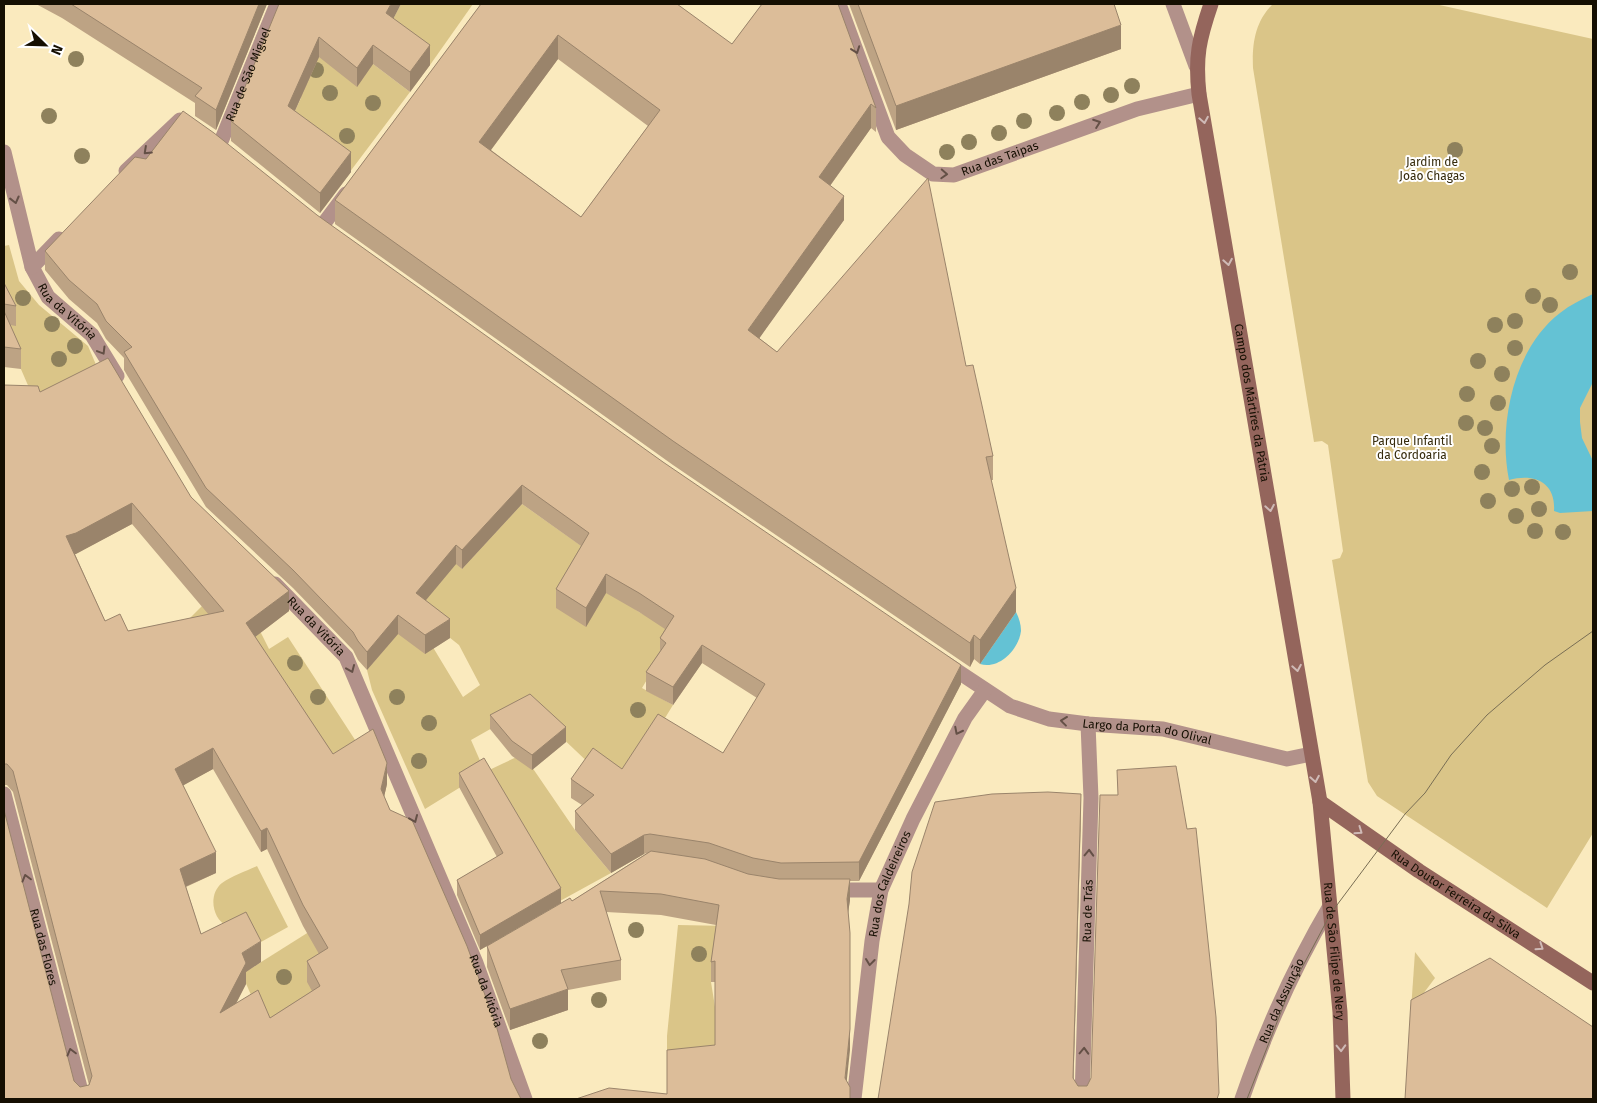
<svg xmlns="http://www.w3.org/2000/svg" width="1597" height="1103" font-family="'Fira Sans',sans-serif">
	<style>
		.green { fill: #dac588; fill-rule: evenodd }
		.water { fill: #64c2d4 }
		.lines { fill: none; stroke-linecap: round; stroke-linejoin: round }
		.street { stroke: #b2918a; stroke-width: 15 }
		.secondary { stroke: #94655c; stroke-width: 15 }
		.tram { stroke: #796e54; stroke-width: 1 }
		.tree { fill: #8e815c }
		.wall { fill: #bda384; fill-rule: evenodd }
		.shaded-wall { fill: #9a846b }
		.building { fill: #dcbd99; stroke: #9a846b; fill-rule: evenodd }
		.oneway { stroke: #645046 }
		.oneway2 { stroke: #cfbab6 }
		.labels { text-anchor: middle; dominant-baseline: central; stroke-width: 4; stroke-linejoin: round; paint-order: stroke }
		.street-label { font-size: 12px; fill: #150f02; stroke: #fff }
		.park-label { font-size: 12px; fill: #362b0c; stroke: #fff }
	</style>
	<rect width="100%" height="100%" fill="#faeabe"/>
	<g class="green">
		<polygon points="401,4 473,4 430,65 386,33"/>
		<path d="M 1273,4 L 1435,4 L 1593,39 L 1593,833 L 1547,908 L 1377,796 L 1368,782 L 1332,560 L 1340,558 L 1343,551 L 1328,445 L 1322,441 L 1314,442 L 1253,68 C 1252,44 1255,21 1273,4 Z"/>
		<polygon points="310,50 373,64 410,92 340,185 288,126 301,98 292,88"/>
		<polygon points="9,245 19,281 39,305 88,346 103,381 40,413 17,360 4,324 15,325 4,303 4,246"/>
		<path d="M 404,496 L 462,569 L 522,504 L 604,562 L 608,590 L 639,612 L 676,631 L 642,688 L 673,705 L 622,788 L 594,768 L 556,732 L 501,723 L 471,740 L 485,772 L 523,754 L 575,830 L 611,873 L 560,901 L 485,772 L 425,809 L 372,690 L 367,670 L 425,601 ZM 435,626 L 459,645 L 480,685 L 463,697 L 434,649 Z"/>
		<polygon points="202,606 261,633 269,649 288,637 361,749 336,766 163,645"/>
		<path d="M 257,866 L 288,927 L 261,942 C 252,930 241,931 227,926 C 212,919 208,894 222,883 C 232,876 246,871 257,866 Z"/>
		<polygon points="678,925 729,926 711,982 715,1007 715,1053 667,1071 667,1036"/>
		<polygon points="312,930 330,960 320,1007 268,1035 242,974"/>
		<polygon points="1415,952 1435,978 1411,1010"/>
	</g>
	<g class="water">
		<path d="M 1593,294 L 1593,382 L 1580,408 L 1580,422 L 1582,438 L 1593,461 L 1593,511 L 1560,513 L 1554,511 C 1556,482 1534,473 1509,480 C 1498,425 1513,349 1560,313 C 1570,305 1582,299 1593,294 Z"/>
		<path d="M 1016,612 C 1019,618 1021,624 1021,631 C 1019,649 999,670 980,664 Z"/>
	</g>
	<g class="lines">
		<g class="street">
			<path id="s1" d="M 839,4 L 888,137 L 905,155 L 933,174 L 954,175 L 1137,109 L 1199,94"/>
			<polyline points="1173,4 1196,66"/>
			<path id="s2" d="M 220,144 L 277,4"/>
			<path id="s3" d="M 4,152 L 32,267 L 48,297 L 92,335 L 117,376"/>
			<polyline points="126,171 180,120"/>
			<polyline points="322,226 346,194"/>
			<polyline points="32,267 59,239"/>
			<path id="s4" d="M 275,584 L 346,657 L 476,963 L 525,1099"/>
			<path id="s5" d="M 945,663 L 1010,706 L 1049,719 L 1088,724 L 1163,729 L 1287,759 L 1311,754"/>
			<path id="s6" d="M 4,794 L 83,1099"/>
			<polyline points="829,890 881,890"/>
			<path id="s7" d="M 854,1099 L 872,941 L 881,890 L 913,819 L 965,718 L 985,690"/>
			<path id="s8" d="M 1082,1099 L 1091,798 L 1088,724"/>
			<path id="s9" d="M 1242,1099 C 1265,1032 1294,967 1330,906"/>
		</g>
		<g class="secondary">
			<path id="s10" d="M 1211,4 C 1199,39 1195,57 1199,94 L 1320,802 L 1340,1012 L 1343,1099"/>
			<path id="s11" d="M 1320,802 L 1419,871 L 1593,983"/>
		</g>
		<polyline class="tram" points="1247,1099 1288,994 1331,913 1405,814 1425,793 1451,755 1487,715 1545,665 1593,631"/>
	</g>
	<g class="tree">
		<circle cx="76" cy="59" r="8"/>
		<circle cx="316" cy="70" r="8"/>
		<circle cx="1132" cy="86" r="8"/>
		<circle cx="330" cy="93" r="8"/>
		<circle cx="1111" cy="95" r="8"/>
		<circle cx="1082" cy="102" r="8"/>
		<circle cx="373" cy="103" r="8"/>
		<circle cx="1057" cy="113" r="8"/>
		<circle cx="49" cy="116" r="8"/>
		<circle cx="1024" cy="121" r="8"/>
		<circle cx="999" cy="133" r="8"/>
		<circle cx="347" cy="136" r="8"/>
		<circle cx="969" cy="142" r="8"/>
		<circle cx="1455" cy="150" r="8"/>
		<circle cx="947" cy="152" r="8"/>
		<circle cx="82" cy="156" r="8"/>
		<circle cx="1570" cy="272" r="8"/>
		<circle cx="1533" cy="296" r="8"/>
		<circle cx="23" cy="298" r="8"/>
		<circle cx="1550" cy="305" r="8"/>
		<circle cx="1515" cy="321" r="8"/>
		<circle cx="52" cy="324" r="8"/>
		<circle cx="1495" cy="325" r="8"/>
		<circle cx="75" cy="346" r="8"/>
		<circle cx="1515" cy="348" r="8"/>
		<circle cx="59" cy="359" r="8"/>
		<circle cx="1478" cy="361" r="8"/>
		<circle cx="1502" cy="374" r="8"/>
		<circle cx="1467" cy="394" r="8"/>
		<circle cx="1498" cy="403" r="8"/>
		<circle cx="1466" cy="423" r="8"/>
		<circle cx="1485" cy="428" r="8"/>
		<circle cx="1492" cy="446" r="8"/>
		<circle cx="1482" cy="472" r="8"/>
		<circle cx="1532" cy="487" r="8"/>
		<circle cx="1512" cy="489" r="8"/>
		<circle cx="1488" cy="501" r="8"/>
		<circle cx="1539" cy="509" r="8"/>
		<circle cx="1516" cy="516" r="8"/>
		<circle cx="1535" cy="531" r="8"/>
		<circle cx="1563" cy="532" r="8"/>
		<circle cx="295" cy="663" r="8"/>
		<circle cx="318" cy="697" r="8"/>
		<circle cx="397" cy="697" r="8"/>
		<circle cx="638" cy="710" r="8"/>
		<circle cx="429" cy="723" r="8"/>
		<circle cx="419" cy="761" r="8"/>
		<circle cx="636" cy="930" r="8"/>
		<circle cx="699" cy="954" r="8"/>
		<circle cx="284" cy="977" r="8"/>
		<circle cx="599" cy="1000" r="8"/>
		<circle cx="540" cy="1041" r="8"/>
	</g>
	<g class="wall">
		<polygon points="36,4 267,4 216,130 195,116 195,103 62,18"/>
		<polygon points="279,4 393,19 430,65 410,92 373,64 357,87 319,57 295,111 351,172 320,213 231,141 231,121"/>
		<path d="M 481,4 L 732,44 L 762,4 L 876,108 L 876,132 L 871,128 L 830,186 L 844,220 L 759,338 L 777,352 L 966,366 L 993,456 L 993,480 L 991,480 L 1016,612 L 980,664 L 974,659 L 970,667 L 673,465 L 335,224 L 335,200 ZM 558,59 L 648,126 L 581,217 L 491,150 Z"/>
		<polygon points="849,4 1114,4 1121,49 896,130"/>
		<polygon points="317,215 961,684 859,881 850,881 850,900 848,912 850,1050 667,1094 715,1045 715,982 711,982 711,962 716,925 661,915 606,912 621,960 621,980 568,990 568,1010 510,1030 487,967 487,946 572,901 647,853 644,854 611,873 575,830 575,811 582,805 571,798 571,779 622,769 723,753 757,698 702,663 673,705 646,691 646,672 660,651 660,638 665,629 639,612 606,593 586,627 556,608 556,589 581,546 522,504 462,569 456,564 426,600 450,638 425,654 398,634 367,670 358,660 353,650 293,588 206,507 124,370 124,358 106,339 97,323 69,299 45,270 45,251"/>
		<polygon points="4,283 16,306 16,326 10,325 21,349 21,369 4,367"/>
		<path d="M 4,385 L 40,392 L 191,497 L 289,611 L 255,637 L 333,754 L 387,784 L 384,797 L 390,810 L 511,1079 L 4,1099 L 74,1081 L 80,1087 L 89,1085 L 13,792 L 7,785 L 4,785 ZM 132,524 L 209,615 L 128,631 L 105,621 L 75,554 ZM 213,769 L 261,852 L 267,849 L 303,926 L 319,954 L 307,961 L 307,982 L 312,991 L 270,1018 L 236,1004 L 246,984 L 246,972 L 261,962 L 201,934 L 186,887 L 216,873 L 183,785 Z"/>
		<polygon points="490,715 566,742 532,770 512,756 490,729"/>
		<polygon points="459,773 561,903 480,950 457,895 457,880 497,857 459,787"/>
	</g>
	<g class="shaded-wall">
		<polygon points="259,4 267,4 216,130 216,110"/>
		<polygon points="391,4 401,4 386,33 386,13"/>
		<polygon points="1121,25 1121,49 896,130 896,106"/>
		<polygon points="558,35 558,59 479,166 479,142"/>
		<polygon points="319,37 319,57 288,126 288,106"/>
		<polygon points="373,45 373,64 357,87 357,68"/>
		<polygon points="430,45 430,65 410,92 410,72"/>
		<polygon points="871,104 871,128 819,201 819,177"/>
		<polygon points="351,152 351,172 320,213 320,193"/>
		<polygon points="844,196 844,220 748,354 748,330"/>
		<polygon points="522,485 522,504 462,569 462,550"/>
		<polygon points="132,503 132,524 76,554 66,556 66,536"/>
		<polygon points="456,545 456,564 416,612 416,593"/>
		<polygon points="606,574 606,593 586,627 586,608"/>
		<polygon points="1016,588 1016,612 980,664 980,640"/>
		<polygon points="289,591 289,611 246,644 246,623"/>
		<polygon points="398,615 398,634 367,670 367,652"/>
		<polygon points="450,619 450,638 425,654 425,635"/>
		<polygon points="974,635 974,659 970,667 970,643"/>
		<polygon points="702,645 702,663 673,705 673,687"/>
		<polygon points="961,665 961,684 859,881 859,862"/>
		<polygon points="566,727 566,742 532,770 532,755"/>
		<polygon points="213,748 213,769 175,790 175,769"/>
		<polygon points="387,763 387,784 381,810 381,789"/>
		<polygon points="1081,794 1081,815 1073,1099 1073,1078"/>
		<polygon points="267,828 267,849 261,852 261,831"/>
		<polygon points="644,835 644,854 611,873 611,854"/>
		<polygon points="216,852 216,873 180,889 180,869"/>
		<polygon points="850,879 850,900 847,920 847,899"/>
		<polygon points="561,888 561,903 480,950 480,935"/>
		<polygon points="261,941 261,962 246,972 246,984 220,1034 220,1013 242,953"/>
		<polygon points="568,989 568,1010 510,1030 510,1009"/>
		<polygon points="850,1029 850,1050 845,1098 845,1078"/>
	</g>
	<g class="building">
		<polygon points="71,4 259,4 216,110 195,96 202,88"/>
		<polygon points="279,4 391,4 386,13 430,45 410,72 373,45 357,68 319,37 288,106 351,152 320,193 231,121"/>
		<path d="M 481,4 L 677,4 L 732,44 L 762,4 L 838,4 L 876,108 L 871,104 L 819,177 L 844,196 L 748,330 L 777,352 L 928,178 L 966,366 L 973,365 L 983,410 L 993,456 L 986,457 L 1016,588 L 980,640 L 974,635 L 970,643 L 673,441 L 335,200 ZM 558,35 L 660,110 L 581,217 L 479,142 Z"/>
		<polygon points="858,4 1114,4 1121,25 896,106"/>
		<polygon points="183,111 214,133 317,215 663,462 961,665 859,862 781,863 753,858 709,843 650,834 644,835 611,854 575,811 594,795 571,779 593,748 622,769 658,714 723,753 765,684 702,645 673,687 646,672 666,643 660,638 674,616 639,593 606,574 586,608 556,589 589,533 522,485 462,550 456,545 416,593 450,619 425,635 398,615 367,652 358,641 353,632 293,570 206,488 124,352 132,347 106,321 97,304 69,280 45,251 135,157 146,159"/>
		<polygon points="4,283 16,306 4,304"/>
		<polygon points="4,311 21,349 4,347"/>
		<path d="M 108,358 L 191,497 L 289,591 L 246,623 L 333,754 L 373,729 L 387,763 L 381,789 L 390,810 L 412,820 L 467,946 L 496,1025 L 511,1079 L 521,1099 L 4,1099 L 4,810 L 74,1081 L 80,1087 L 89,1085 L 92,1076 L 13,771 L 7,764 L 4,764 L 4,385 L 38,386 L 40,392 ZM 132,503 L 224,611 L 128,631 L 120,614 L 105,621 L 66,536 L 76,533 ZM 213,748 L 261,831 L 267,828 L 303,905 L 328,948 L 307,961 L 320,986 L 270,1018 L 258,990 L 220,1013 L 246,963 L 242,953 L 261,941 L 246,912 L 201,934 L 180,869 L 216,852 L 175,769 Z"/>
		<polygon points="530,694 566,727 532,755 512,741 490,715"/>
		<polygon points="484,758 561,888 480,935 457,880 503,853 459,773"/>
		<polygon points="1176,766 1187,829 1196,828 1216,1017 1219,1093 1217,1099 878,1099 909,904 912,872 935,802 992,794 1048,792 1081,794 1073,1078 1078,1086 1087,1086 1091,1078 1100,795 1118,795 1117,770"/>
		<polygon points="651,851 705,859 748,874 779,879 850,879 847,899 850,933 850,1029 845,1078 850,1087 850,1099 576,1099 609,1088 667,1094 667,1050 715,1045 715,961 711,962 719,905 661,894 600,891 621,960 561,970 568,989 510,1009 487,946 570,898 572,901"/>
		<polygon points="1490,958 1593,1027 1593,1099 1405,1099 1411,1000"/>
	</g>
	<defs><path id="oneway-chevron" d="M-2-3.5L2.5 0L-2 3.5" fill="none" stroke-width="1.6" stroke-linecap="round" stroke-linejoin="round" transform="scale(1.25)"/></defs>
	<g class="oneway">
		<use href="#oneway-chevron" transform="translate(856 50) rotate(70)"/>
		<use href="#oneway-chevron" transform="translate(1097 123) rotate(-20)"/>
		<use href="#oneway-chevron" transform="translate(147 151) rotate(137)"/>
		<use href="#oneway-chevron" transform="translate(944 174) rotate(3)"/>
		<use href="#oneway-chevron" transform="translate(15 200) rotate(76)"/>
		<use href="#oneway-chevron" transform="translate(102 351) rotate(59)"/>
		<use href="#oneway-chevron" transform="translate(351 669) rotate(67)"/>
		<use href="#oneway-chevron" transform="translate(1064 721) rotate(-173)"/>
		<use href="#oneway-chevron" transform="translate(958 731) rotate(117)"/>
		<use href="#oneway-chevron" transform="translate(414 819) rotate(67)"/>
		<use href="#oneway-chevron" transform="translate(1089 853) rotate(-88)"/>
		<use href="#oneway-chevron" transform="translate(26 878) rotate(-105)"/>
		<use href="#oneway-chevron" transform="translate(870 962) rotate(97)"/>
		<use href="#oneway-chevron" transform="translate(1084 1051) rotate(-88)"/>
		<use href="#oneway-chevron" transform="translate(71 1052) rotate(-105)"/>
	</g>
	<g class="oneway2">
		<use href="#oneway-chevron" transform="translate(1204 120) rotate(80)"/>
		<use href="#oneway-chevron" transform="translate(1228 262) rotate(80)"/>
		<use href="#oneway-chevron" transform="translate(1270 508) rotate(80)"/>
		<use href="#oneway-chevron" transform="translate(1297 668) rotate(80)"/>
		<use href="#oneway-chevron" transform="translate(1315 779) rotate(80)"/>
		<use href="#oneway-chevron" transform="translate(1359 831) rotate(35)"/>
		<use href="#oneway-chevron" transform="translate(1540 947) rotate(34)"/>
		<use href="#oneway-chevron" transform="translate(1341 1048) rotate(88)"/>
	</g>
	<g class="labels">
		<g class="street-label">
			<text stroke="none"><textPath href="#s2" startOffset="75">Rua de São Miguel</textPath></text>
			<text stroke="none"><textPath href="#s1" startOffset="270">Rua das Taipas</textPath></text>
			<text stroke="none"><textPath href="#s3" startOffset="176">Rua da Vitória</textPath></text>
			<text stroke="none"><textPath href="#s10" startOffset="405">Campo dos Mártires da Pátria</textPath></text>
			<text stroke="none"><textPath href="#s4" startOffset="59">Rua da Vitória</textPath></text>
			<text stroke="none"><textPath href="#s5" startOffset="218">Largo da Porta do Olival</textPath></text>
			<text stroke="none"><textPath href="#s7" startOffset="219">Rua dos Caldeireiros</textPath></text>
			<text stroke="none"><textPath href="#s11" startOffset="164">Rua Doutor Ferreira da Silva</textPath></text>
			<text stroke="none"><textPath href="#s8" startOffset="188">Rua de Trás</textPath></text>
			<text stroke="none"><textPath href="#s6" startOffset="158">Rua das Flores</textPath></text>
			<text stroke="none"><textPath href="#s10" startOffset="960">Rua de São Filipe de Nery</textPath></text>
			<text stroke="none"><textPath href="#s4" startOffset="464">Rua da Vitória</textPath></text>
			<text stroke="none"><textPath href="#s9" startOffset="106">Rua da Assunção</textPath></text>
		</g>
		<g class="park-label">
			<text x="1432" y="162">Jardim de<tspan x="1432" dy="14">João Chagas</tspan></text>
			<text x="1412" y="441">Parque Infantil<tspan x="1412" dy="14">da Cordoaria</tspan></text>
		</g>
	</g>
	<rect width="1597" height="1103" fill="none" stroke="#150f02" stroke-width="10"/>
	<g transform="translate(45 45) rotate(113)" stroke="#ffffff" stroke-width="4" paint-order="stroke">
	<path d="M0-4L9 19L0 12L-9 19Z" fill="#150f02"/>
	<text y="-8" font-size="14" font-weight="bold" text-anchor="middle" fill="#150f02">N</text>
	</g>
</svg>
